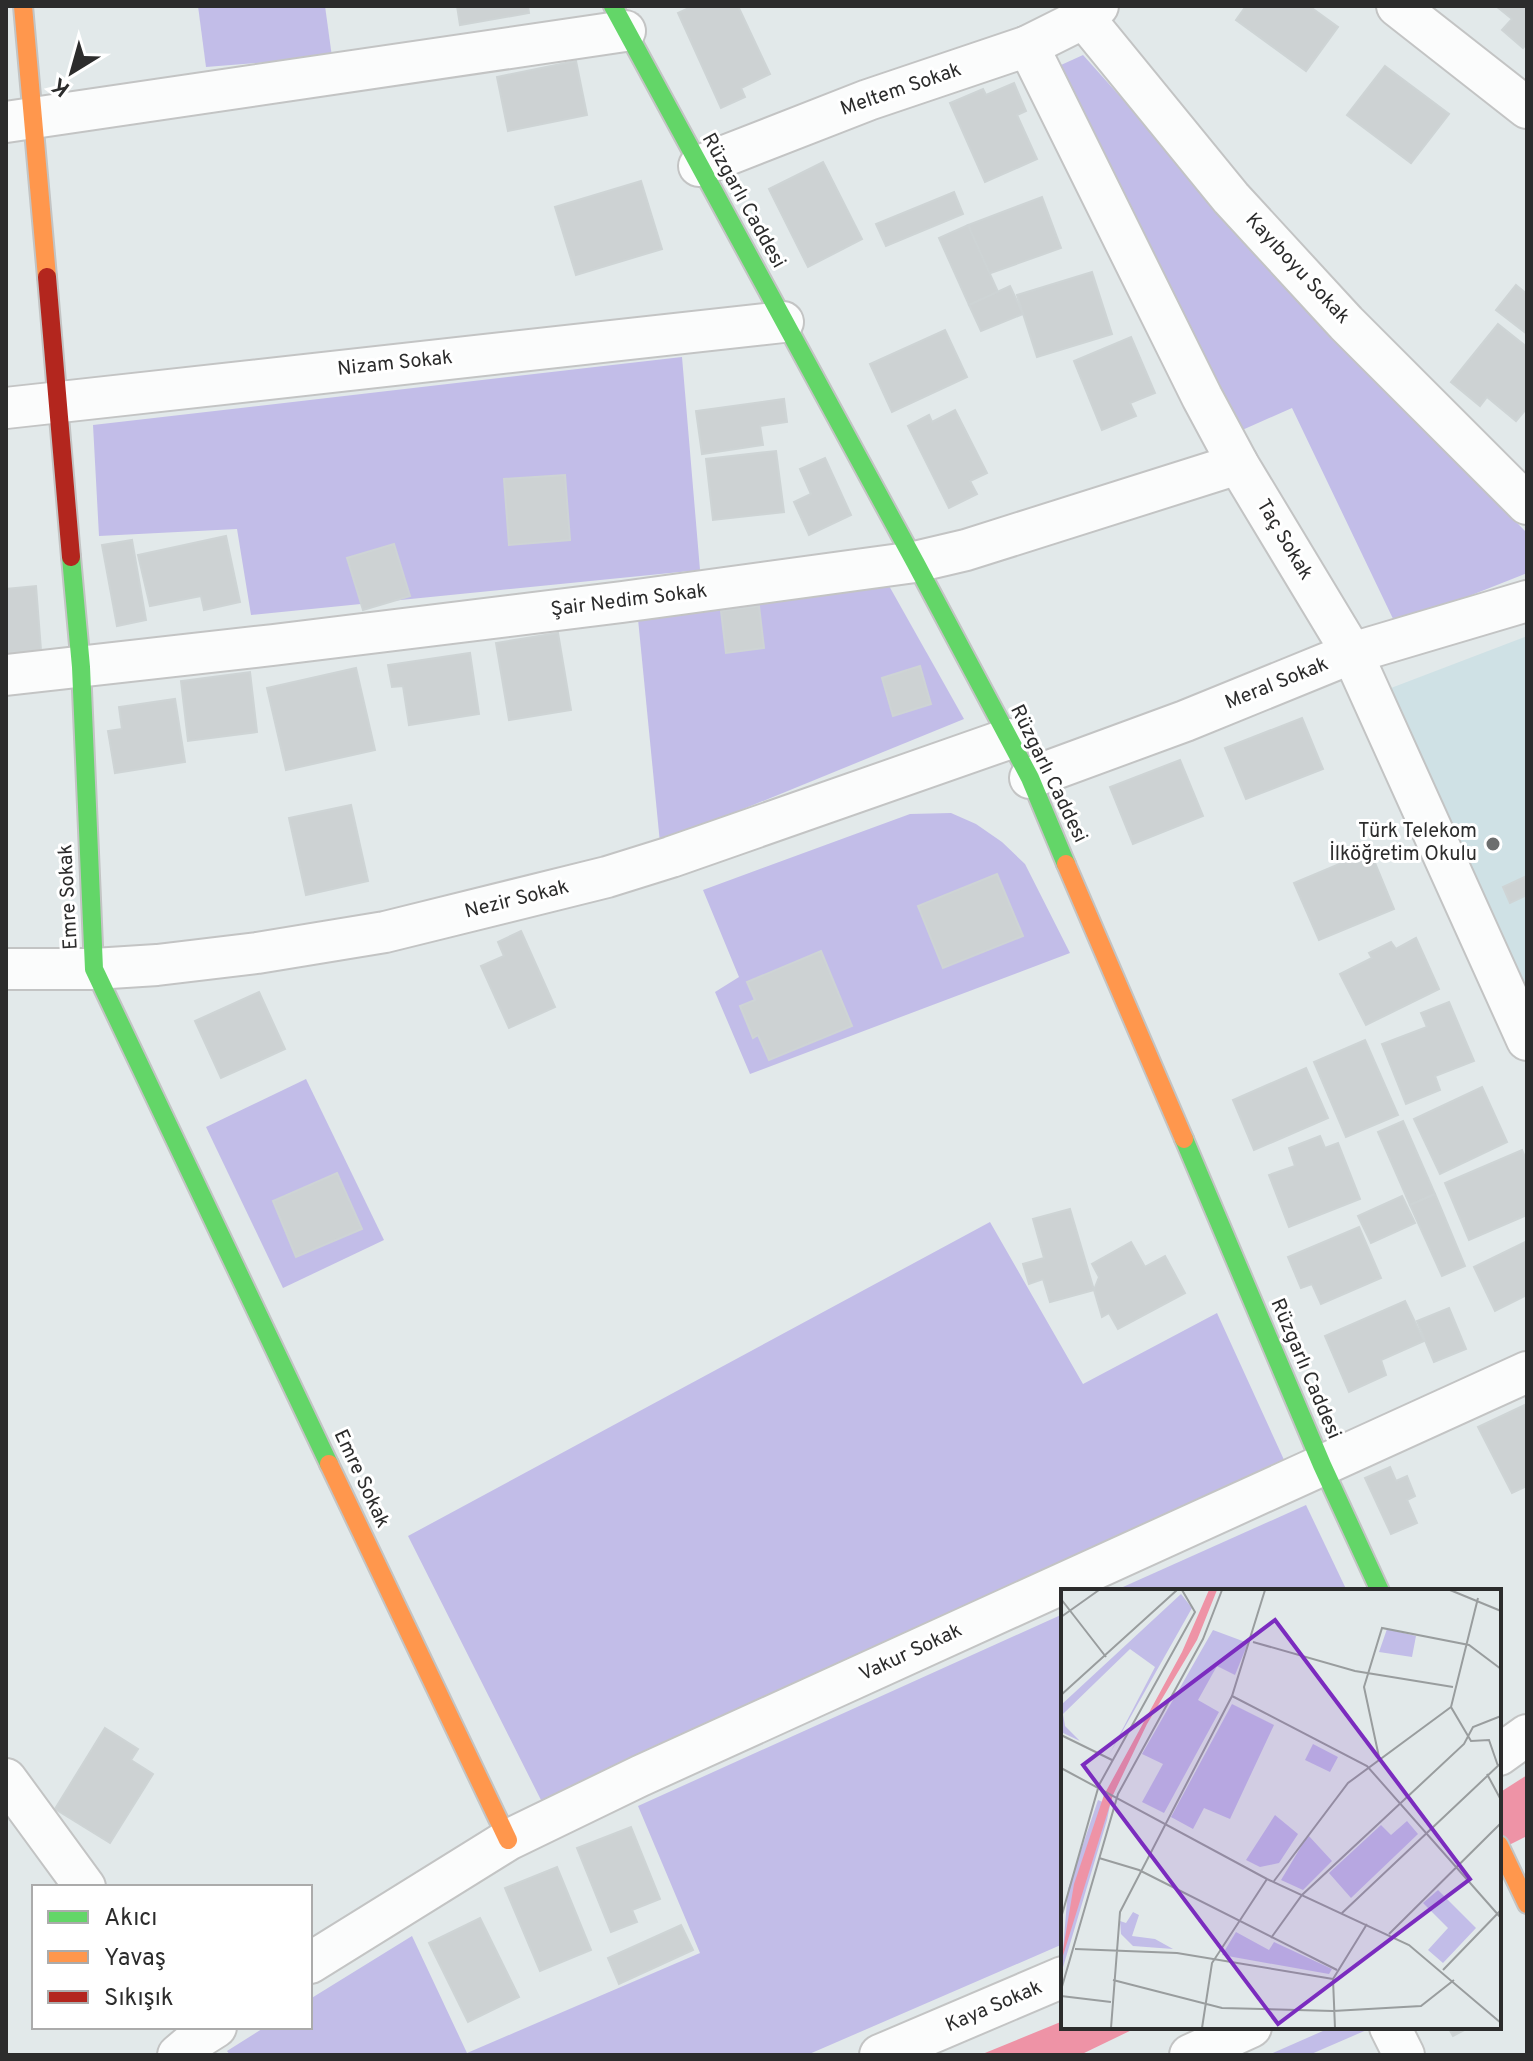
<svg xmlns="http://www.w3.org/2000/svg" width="1533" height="2061" font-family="Overpass,sans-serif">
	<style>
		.education { fill: #cfe1e5 }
		.green { fill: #c2bde8 }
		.water { fill: #ee93a6 }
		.building { fill: #cdd2d3; stroke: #ced4d5; stroke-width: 2 }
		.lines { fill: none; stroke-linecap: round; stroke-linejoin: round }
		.street-casing { stroke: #c3c4c4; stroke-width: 44 }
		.fast-casing { stroke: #c3c4c4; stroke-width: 22 }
		.slow-casing { stroke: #c3c4c4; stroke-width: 22 }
		.jam-casing { stroke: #c3c4c4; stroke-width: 22 }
		.street { stroke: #fbfcfc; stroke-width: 40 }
		.fast { stroke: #63d668; stroke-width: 18 }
		.slow { stroke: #ff974d; stroke-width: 18 }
		.jam { stroke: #b3261e; stroke-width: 18 }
		.poi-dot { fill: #6c6e6e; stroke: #fff; stroke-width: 3 }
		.labels { text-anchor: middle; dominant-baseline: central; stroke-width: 6; stroke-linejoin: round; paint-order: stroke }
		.street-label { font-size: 20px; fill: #2c2c2c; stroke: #fff }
		.poi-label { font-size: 20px; fill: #2c2c2c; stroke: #fff; text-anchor: end }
		.inset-road { fill: none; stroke: #999d9e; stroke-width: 2 }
		.view { fill: #7b2cbf; fill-opacity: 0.15; stroke: #7b2cbf; stroke-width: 4 }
		.inset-edge { fill: none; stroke: #2c2c2c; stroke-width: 4 }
	</style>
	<rect width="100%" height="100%" fill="#e2e9ea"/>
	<polygon class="education" points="1527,636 1527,1000 1391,688"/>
	<g class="green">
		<polygon points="198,6 325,6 332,57 206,67"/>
		<polygon points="1083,55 1342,344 1527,533 1527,573 1396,625 1292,408 1240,431 1050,70"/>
		<polygon points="682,357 700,570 251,615 237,529 99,536 93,425"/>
		<polygon points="888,584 964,719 660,843 638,619"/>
		<polygon points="951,813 976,824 1002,842 1025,864 1070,953 750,1074 715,992 739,977 703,890 910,814"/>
		<polygon points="306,1079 384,1240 283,1288 206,1127"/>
		<polygon points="990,1222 1083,1384 1217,1313 1285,1462 542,1802 408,1536"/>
		<polygon points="1306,1505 1347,1591 1114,1591"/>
		<polygon points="1063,1614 1063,1944 807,2055 230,2055 227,2051 265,2027 310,2027 310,1999 412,1936 467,2053 700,1953 638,1806"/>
		<polygon points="1332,2027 1368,2027 1369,2029 1309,2055 1268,2055"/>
	</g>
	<g class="water">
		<polygon points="1527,1775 1527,1836 1499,1850 1499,1793"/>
		<polygon points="1063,2021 1063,2027 1138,2027 1080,2055 980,2055"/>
	</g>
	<g class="building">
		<polygon points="457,6 528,6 529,13 460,25"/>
		<polygon points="693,6 738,6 770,74 741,88 745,97 721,108 678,13"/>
		<polygon points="1246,6 1309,6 1338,27 1306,71 1236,20"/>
		<polygon points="1496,6 1527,6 1527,43 1523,48 1502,30 1512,19"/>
		<polygon points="576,61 587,115 508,131 497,77"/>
		<polygon points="1385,66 1449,114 1411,163 1347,115"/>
		<polygon points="1014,83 1026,111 1017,115 1037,159 985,182 950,103 983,89 986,95"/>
		<polygon points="823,162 862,239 808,267 769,189"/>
		<polygon points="641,181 662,249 576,275 555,207"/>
		<polygon points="954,192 963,214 886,246 876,224"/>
		<polygon points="1042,197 1061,248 988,274 968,225"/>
		<polygon points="968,225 998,292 969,305 939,238"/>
		<polygon points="1092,272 1112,334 1037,357 1017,295"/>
		<polygon points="1516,285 1527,294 1527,334 1496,310"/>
		<polygon points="1010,286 1023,314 981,331 969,305"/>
		<polygon points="1498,324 1527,347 1527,408 1516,421 1487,397 1480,406 1451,382"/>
		<polygon points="945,330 967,377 892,412 870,364"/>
		<polygon points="1131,337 1155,393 1130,403 1136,416 1102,430 1074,361"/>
		<polygon points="784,399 787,422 760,426 763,445 702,454 696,411"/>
		<polygon points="955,410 987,473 970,481 977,494 949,508 908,426 929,415 932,422"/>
		<polygon points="776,451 784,512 713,520 706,459"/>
		<polygon points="825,458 851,515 809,535 794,502 811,494 800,469"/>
		<polygon points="565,475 570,540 509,545 504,479"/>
		<polygon points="226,536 240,602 204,610 201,596 150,606 138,555"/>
		<polygon points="132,540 146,620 117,626 102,545"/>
		<polygon points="394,544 410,596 363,610 347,558"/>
		<polygon points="36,586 41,650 6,653 6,589"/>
		<polygon points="759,606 764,648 726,653 721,611"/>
		<polygon points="558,633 571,710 509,720 496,643"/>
		<polygon points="470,653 479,714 409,725 403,686 392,687 388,665"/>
		<polygon points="920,666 931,704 893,716 882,678"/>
		<polygon points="356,668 375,750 286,770 267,688"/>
		<polygon points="250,672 257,732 188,741 181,681"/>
		<polygon points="175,699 185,762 115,773 108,731 122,729 119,707"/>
		<polygon points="1302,718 1323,769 1246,799 1225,748"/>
		<polygon points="1180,760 1203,816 1133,844 1110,787"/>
		<polygon points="351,805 368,881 306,895 289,818"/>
		<polygon points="1370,851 1394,909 1319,940 1294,883"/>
		<polygon points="997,874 1023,936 943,968 918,906"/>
		<polygon points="1527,876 1527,895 1510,903 1503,887"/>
		<polygon points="521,931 555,1007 509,1028 481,966 504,956 498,942"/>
		<polygon points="1416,938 1439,989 1366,1025 1340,974 1372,958 1369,953 1391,942 1396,949"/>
		<polygon points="821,951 852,1026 769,1060 758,1035 753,1038 740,1006 755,1000 747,982"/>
		<polygon points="259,992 285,1049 221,1078 195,1021"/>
		<polygon points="1449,1002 1474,1061 1435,1076 1440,1090 1406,1104 1382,1044 1427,1027 1421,1013"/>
		<polygon points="1365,1040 1398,1115 1346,1137 1314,1062"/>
		<polygon points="1306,1068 1328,1118 1254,1150 1233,1100"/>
		<polygon points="1482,1087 1507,1142 1440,1174 1414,1119"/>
		<polygon points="1403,1121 1435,1194 1410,1205 1378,1132"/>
		<polygon points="1320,1136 1325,1148 1338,1143 1360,1199 1289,1227 1269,1175 1295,1166 1289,1148"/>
		<polygon points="1522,1150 1527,1162 1527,1215 1469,1240 1445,1183"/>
		<polygon points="337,1173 362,1229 296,1257 273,1201"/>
		<polygon points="1435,1194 1465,1266 1442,1276 1410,1205"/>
		<polygon points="1402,1196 1415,1223 1371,1243 1358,1216"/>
		<polygon points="1070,1209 1094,1290 1050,1302 1043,1279 1029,1284 1023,1264 1044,1258 1033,1219"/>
		<polygon points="1359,1227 1381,1278 1321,1304 1312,1284 1301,1288 1288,1257"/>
		<polygon points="1527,1241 1527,1295 1495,1311 1474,1267"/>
		<polygon points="1131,1242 1145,1267 1165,1256 1185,1293 1118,1329 1109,1313 1102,1317 1094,1290 1099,1277 1092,1264"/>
		<polygon points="1405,1301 1424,1341 1381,1360 1386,1375 1349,1392 1325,1336"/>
		<polygon points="1449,1308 1466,1349 1434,1362 1417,1321"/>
		<polygon points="1527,1404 1527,1486 1512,1493 1478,1427"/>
		<polygon points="1390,1467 1396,1481 1407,1476 1415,1496 1407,1500 1417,1523 1391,1534 1365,1478"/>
		<polygon points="105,1728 138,1749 131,1760 153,1774 110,1843 55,1809"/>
		<polygon points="631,1827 660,1899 632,1910 637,1922 611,1932 577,1848"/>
		<polygon points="557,1867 591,1950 540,1971 505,1888"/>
		<polygon points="480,1918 519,1997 468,2022 429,1943"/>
		<polygon points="681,1925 693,1950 619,1984 608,1958"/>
		<polygon points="1448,2027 1470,2027 1453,2036"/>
	</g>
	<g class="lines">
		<g class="street-casing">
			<g id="street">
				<polyline points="1397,6 1527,108"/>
				<polyline points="1084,18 1231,198 1346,323 1527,504"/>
				<polyline points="1028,46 1202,397 1238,464 1352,653 1527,1040"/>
				<polyline points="6,122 625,31"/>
				<polyline points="699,166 868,100 1028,46 1084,18 1098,6"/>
				<polyline points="6,408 783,322"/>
				<polyline points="6,675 273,645 622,602 915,562 966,550 1238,464"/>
				<polyline points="1030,778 1185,721 1352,653 1527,601"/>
				<polyline points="6,969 94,969 157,965 257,953 385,932 607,877 671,857 1008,739"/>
				<polyline points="1499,1755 1527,1735"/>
				<polyline points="6,1779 85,1887"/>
				<polyline points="310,1963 508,1840 640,1776 1527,1372"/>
				<polyline points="1390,2027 1404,2055"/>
				<polyline points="178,2055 197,2039 216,2027"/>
				<polyline points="880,2055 1063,1977"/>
				<polyline points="1190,2055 1251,2027"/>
			</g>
		</g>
		<g class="fast-casing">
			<g id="fast">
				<polyline points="613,6 915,562 1030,778 1066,864"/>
				<polyline points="71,557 81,667 94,969 329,1464"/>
				<polyline points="1184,1139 1322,1465 1380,1591"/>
			</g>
		</g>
		<g class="slow-casing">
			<g id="slow">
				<polyline points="23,6 47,277"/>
				<polyline points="1066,864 1184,1139"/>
				<polyline points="329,1464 508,1840"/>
				<polyline points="1499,1845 1527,1904"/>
			</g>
		</g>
		<g class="jam-casing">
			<polyline id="jam" points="47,277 71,557"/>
		</g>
		<use href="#street" class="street"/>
		<use href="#fast" class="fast"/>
		<use href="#slow" class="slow"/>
		<use href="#jam" class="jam"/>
	</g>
	<circle class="poi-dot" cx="1493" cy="844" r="8"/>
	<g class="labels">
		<g class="street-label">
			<text transform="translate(901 90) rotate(-19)">Meltem Sokak</text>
			<text transform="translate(743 201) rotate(61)">Rüzgarlı Caddesi</text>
			<text transform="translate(1297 269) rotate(47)">Kayıboyu Sokak</text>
			<text transform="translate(395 364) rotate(-6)">Nizam Sokak</text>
			<text transform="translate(1284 540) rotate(59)">Taç Sokak</text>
			<text transform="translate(629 601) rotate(-7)">Şair Nedim Sokak</text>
			<text transform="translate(1277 684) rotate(-22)">Meral Sokak</text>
			<text transform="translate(1048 774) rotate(64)">Rüzgarlı Caddesi</text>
			<text transform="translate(69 897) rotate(-93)">Emre Sokak</text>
			<text transform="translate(517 900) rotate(-14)">Nezir Sokak</text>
			<text transform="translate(1305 1369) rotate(67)">Rüzgarlı Caddesi</text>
			<text transform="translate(361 1479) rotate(65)">Emre Sokak</text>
			<text transform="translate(911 1653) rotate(-25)">Vakur Sokak</text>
			<text transform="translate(994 2007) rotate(-23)">Kaya Sokak</text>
		</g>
		<g class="poi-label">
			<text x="1477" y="832">Türk Telekom<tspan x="1477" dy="23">İlköğretim Okulu</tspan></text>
		</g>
	</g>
	<g transform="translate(1061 1589)">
		<rect width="440" height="440" fill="#e2e9ea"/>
		<path d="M 120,5 L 131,19 L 48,166 L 94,78 L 69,60 L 2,125 L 4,137 L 19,152 L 0,143 L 0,116 ZM 326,40 L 355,47 L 351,68 L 318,63 ZM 152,41 L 187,54 L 174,86 L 156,77 L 137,111 L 158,123 L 103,224 L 81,213 L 102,175 L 81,165 ZM 171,115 L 213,136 L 169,230 L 143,219 L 132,240 L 110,228 ZM 252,155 L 277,168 L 269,183 L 244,171 ZM 37,211 L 49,216 L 46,231 L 0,385 L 7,300 ZM 214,226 L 237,245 L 218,274 L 199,278 L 185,271 ZM 346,232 L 357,245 L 290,309 L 268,284 L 320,236 L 330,246 ZM 247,246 L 271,272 L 242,301 L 220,291 ZM 377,301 L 415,339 L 382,374 L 367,361 L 387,339 L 362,314 ZM 72,323 L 78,326 L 71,347 L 94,350 L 112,360 L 72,357 L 60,345 L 59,332 L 65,334 ZM 175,343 L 208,361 L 213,353 L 271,380 L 268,385 L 161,366 Z" fill="#c2bde8"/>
		<path d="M 148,1 L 156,1 L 136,51 L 86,135 L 52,206 L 0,373 L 13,295 L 43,206 L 121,63 Z" fill="#ee93a6"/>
		<path class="inset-road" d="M 389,1 L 440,22M 417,9 L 390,118 L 410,152 L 428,151 L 437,177M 0,10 L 45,68M 0,28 L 38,1M 192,53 L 294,82 L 392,98M 0,106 L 116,1M 171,107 L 306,177 L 440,329M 0,146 L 51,171M 318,168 L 303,98 L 321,39 L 408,56 L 440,80M 0,179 L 206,290 L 348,356 L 440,434M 426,185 L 440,211M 38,269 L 78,281 L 276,381M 213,292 L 287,194 L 390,118M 281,324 L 440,174M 0,329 L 38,196 L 134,23 L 121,1M 328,345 L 440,234M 210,349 L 241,306 L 403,155 L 412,138 L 440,127M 14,360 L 116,364 L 272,390M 382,381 L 440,321M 52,391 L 161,419 L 272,422 L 360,417 L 393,391M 0,401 L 57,205 L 142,50 L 161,1M 0,407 L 50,413M 50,439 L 59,323 L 171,107 L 204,1M 141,439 L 151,374 L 206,290M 274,439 L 272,390 L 306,335"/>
		<path class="view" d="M 214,31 L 409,290 L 217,435 L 22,176 Z"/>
		<rect width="440" height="440" class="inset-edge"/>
	</g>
	<rect width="1533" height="2061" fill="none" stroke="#2c2c2c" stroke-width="16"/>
	<rect x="32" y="1885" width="280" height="144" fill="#ffffff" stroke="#ababab" stroke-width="2"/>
	<rect x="48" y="1911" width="40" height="12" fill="#63d668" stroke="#ababab" stroke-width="2"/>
	<text x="104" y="1925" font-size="24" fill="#2c2c2c">Akıcı</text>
	<rect x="48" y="1951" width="40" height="12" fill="#ff974d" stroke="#ababab" stroke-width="2"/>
	<text x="104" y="1965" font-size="24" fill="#2c2c2c">Yavaş</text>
	<rect x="48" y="1991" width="40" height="12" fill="#b3261e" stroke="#ababab" stroke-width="2"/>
	<text x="104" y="2005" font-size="24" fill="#2c2c2c">Sıkışık</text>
	<g transform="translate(72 72) rotate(217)" stroke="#ffffff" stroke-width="6" paint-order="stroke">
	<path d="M0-6L14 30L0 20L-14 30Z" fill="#2c2c2c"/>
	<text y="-12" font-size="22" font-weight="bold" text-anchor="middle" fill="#2c2c2c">K</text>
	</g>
</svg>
